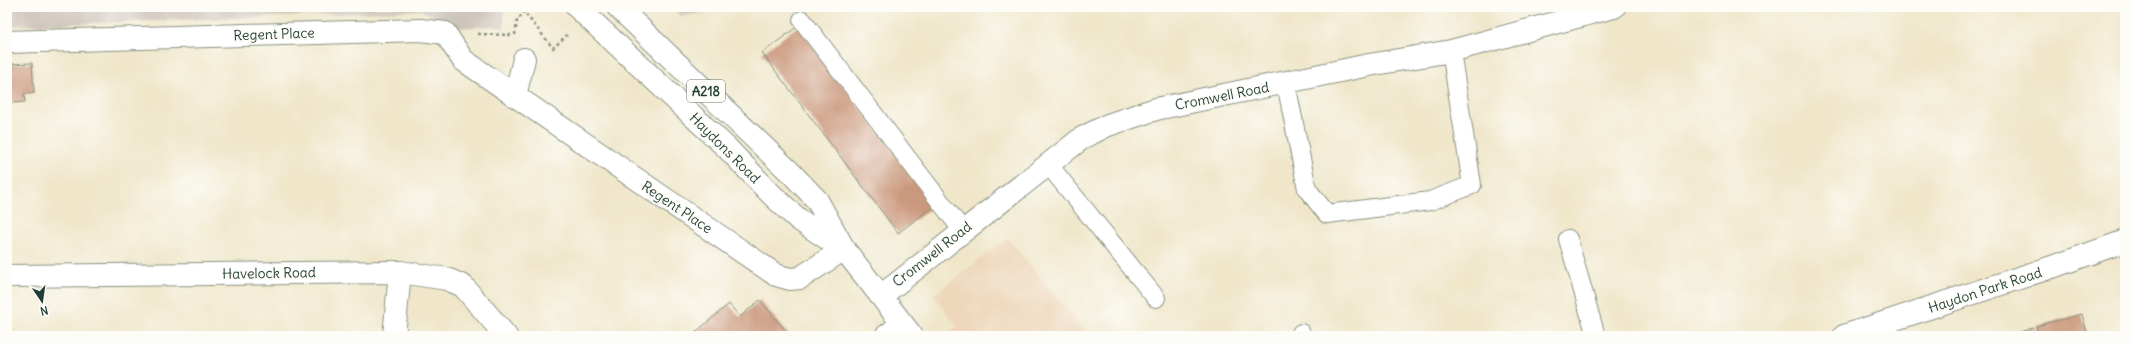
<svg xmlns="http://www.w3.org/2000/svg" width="2132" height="343" font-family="Delius,sans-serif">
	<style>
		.built { fill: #eed7bb }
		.industrial { fill: #ccc2b9 }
		.building { fill: #ca987d }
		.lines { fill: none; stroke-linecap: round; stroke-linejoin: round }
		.service-casing { stroke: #889280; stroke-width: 20 }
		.minor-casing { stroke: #889280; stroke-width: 24 }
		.primary-casing { stroke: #889280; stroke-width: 24 }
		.path { stroke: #889280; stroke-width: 2.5; stroke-dasharray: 3 3; stroke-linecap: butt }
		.service { stroke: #fff; stroke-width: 18 }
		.minor { stroke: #fff; stroke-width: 22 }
		.primary { stroke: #fff; stroke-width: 22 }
		.labels { text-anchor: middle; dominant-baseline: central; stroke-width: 3; stroke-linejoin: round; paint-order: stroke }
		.shield { fill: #fdfcf7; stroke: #62766e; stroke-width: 1 }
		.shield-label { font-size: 13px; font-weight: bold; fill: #1f3d34 }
		.street-label { font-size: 14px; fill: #1f3d34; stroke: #fdfcf7 }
	</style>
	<rect width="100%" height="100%" fill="#fdfcf7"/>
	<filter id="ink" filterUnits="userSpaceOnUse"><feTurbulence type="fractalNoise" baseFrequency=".025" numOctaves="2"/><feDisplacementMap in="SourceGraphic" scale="8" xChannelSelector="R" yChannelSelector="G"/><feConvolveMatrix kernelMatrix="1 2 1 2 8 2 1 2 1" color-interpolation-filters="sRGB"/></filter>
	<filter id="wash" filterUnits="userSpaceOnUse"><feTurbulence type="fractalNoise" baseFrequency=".012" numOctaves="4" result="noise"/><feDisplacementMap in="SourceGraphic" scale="16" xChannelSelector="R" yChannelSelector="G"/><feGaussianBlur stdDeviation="0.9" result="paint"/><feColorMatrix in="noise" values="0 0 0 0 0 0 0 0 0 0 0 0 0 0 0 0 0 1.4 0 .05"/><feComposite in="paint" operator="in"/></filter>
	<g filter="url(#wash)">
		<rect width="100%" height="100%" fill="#f0e7cb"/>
		<polygon class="built" points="1007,238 1090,336 944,336 957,326 933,295"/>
		<g class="industrial">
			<polygon points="7,7 507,7 504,8 504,28 492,26 460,28 420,10 295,16 7,26"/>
			<polygon points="672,7 745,7 681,16"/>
		</g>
		<g id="blocks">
			<g class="building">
				<polygon points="798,26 934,206 898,233 762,53"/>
				<polygon points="32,63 34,93 24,94 25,102 7,103 7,64"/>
				<polygon points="760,300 790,336 691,336 729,304 740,317"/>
				<polygon points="2082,314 2088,336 2038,336 2036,326"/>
				<polygon points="2033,328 2035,336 2006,336"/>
			</g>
		</g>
	</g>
	<g filter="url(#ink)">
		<use href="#blocks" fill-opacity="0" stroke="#889280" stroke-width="1"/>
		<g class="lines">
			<g class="service-casing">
				<g id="service">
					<polyline points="802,20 962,230"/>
					<polyline points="1286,83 1307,189 1327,214 1430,201 1472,185 1451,51"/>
					<polyline points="1048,164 1156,298"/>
					<polyline points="1568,239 1596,336"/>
					<polyline points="1301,333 1301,336"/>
				</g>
			</g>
			<g class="minor-casing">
				<g id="minor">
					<polyline points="7,42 420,30 445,33 463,60 776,275 790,279 800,278 844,249"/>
					<polyline points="515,96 524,59"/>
					<polyline points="7,276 400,272 447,279 463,286 506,336"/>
					<polyline points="881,296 1082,138 1108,125 1156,109 1369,65 1451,51 1614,7"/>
					<polyline points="394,336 400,272"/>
					<polyline points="886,336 902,324"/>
					<polyline points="1844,336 2058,265 2125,241"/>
				</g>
			</g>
			<g class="primary-casing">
				<g id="primary">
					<polyline points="577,7 727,148 771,194 798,219 840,247"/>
					<polyline points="618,7 793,175 817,200 844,249 912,336"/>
				</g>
			</g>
			<g class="path">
				<polyline points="517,7 524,12 553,48 567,35"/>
				<polyline points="478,34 511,35"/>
				<polyline points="515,35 517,21 524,12"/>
			</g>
			<use href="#service" class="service"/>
			<use href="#minor" class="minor"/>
			<use href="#primary" class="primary"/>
		</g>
	</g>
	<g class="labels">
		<rect class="shield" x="687" y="80" width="38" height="22" rx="3"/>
		<g class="shield-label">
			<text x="706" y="91">A218</text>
		</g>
		<g class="street-label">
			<text transform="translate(274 34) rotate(-2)">Regent Place</text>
			<text transform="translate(1222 96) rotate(-11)">Cromwell Road</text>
			<text transform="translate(725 148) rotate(45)">Haydons Road</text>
			<text transform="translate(677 207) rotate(34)">Regent Place</text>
			<text transform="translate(932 254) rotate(-38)">Cromwell Road</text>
			<text transform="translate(269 273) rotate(-1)">Havelock Road</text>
			<text transform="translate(1985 290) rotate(-18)">Haydon Park Road</text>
		</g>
	</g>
	<rect width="2132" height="343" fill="none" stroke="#fdfcf7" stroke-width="24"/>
	<g transform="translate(42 301) rotate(167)" stroke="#fdfcf7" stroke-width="3" paint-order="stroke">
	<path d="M0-3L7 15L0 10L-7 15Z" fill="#1f3d34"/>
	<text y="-6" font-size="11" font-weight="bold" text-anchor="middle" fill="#1f3d34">N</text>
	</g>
</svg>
